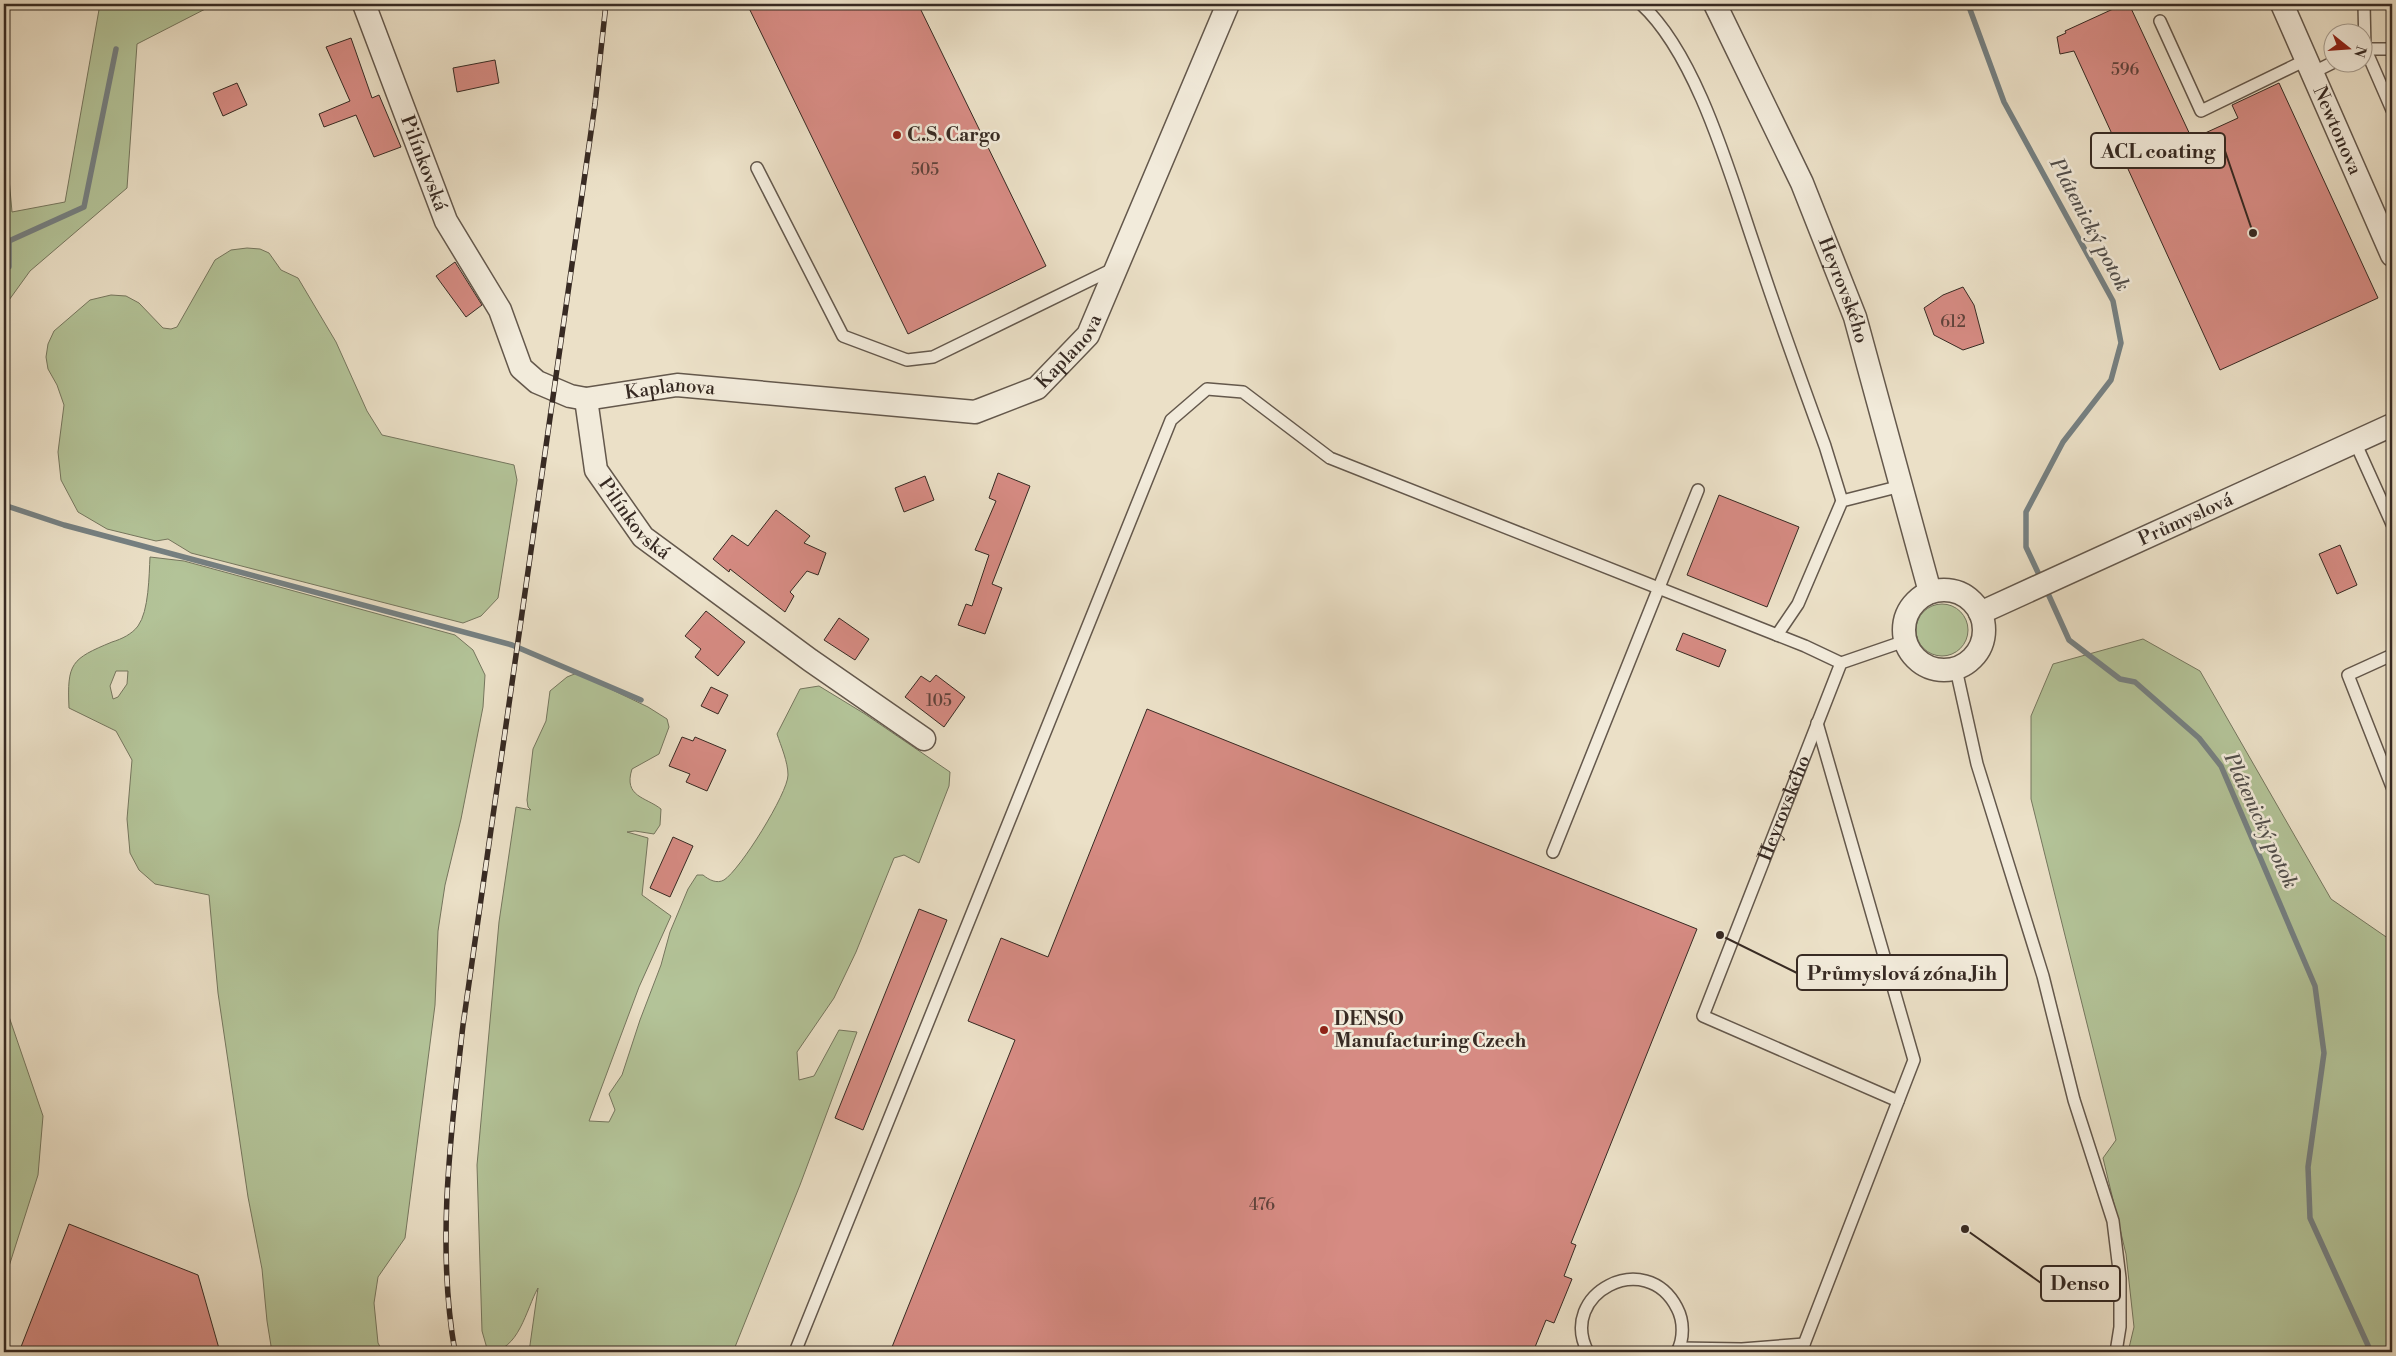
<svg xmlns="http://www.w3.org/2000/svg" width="2396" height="1356" font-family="'Libre Bodoni',serif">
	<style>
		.green { fill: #b3c398; stroke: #75765e; fill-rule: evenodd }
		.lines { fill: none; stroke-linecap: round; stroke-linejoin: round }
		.stream { stroke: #758082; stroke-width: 5.5 }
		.building { fill: #d68b83; stroke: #372a23 }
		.service-casing { stroke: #64584c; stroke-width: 14 }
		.minor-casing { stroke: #64584c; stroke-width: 25 }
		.service { stroke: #f2ebdb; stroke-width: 11 }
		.minor { stroke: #f2ebdb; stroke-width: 22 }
		.rail-casing { stroke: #372a23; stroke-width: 5.5 }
		.rail { stroke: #f2ebdb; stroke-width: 4; stroke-dasharray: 11; stroke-linecap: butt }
		.poi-dot { fill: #8f2418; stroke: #f2ebdb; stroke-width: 2 }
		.labels { text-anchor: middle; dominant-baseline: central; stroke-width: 5; stroke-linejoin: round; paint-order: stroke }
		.number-label { font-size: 16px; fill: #5f423b }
		.street-label { font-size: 19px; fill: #372a23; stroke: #f2ebdb }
		.poi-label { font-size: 19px; font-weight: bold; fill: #372a23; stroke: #f2ebdb; text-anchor: start }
		.water-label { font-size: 20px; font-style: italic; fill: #514e4b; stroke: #f2ebdb }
		.leader { fill: none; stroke: #372a23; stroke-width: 2 }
		.callout-dot { fill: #372a23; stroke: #f2ebdb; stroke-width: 2 }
		.callout { fill: #f2ebdb; stroke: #372a23; stroke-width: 2 }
		.callout-label { font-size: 20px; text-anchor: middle; font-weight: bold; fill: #372a23 }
	</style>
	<rect width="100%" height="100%" fill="#ebe0c7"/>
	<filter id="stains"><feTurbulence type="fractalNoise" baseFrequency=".004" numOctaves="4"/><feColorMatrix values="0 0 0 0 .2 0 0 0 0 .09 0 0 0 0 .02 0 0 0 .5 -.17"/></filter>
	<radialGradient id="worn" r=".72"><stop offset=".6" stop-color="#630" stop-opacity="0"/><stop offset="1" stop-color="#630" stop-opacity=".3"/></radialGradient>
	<g class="green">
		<polygon points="100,4 215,4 137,44 127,188 30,271 4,307 4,122 12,212 65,202"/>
		<polygon points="247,248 260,249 269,253 281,270 298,278 336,342 367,411 382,435 514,465 517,480 498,598 481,616 463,623 191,553 168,539 156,541 107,529 78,512 61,480 58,452 64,405 57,385 48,369 46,357 48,344 54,331 90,300 111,295 126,296 139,303 163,328 171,329 177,327 215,260 231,250"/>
		<path d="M 150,557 L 184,561 L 455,635 L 473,650 L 485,675 L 483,707 L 461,819 L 445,885 L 438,931 L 435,1005 L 405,1238 L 378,1277 L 374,1303 L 378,1343 L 383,1352 L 272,1352 L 267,1321 L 262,1269 L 248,1197 L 218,993 L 209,895 L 155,884 L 139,870 L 130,853 L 127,819 L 132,760 L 116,731 L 69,708 C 67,663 71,659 112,642 C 122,639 132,634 138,626 C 149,611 149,575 150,557 ZM 116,671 L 128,671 L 127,684 L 118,697 L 113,699 L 110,686 Z"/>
		<circle cx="1942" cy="630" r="26"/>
		<polygon points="2143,639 2200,671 2331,899 2392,941 2392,1352 2128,1352 2134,1327 2126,1254 2103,1158 2116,1140 2031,799 2031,716 2053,664"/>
		<path d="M 577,673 L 648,707 L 667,719 L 669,727 L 659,754 L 632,769 C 623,797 646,797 661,809 L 660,825 L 654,834 L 635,831 L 627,832 L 648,838 L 642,895 L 671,916 L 639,987 L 589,1121 L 609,1122 L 615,1110 L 609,1094 L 622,1075 L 640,1020 L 661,965 L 670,932 L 688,889 L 697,875 L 703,875 C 709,880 717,884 724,880 C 740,870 788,793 788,775 C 788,762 781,746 777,734 L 800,689 L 819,686 L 865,714 L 950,772 L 949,786 L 919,863 L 904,855 L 894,858 L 856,952 L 834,998 L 797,1052 L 799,1080 L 814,1076 L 839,1030 L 857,1032 L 800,1185 L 733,1352 L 529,1352 L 538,1288 C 526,1309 519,1352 488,1352 L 482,1331 L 477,1165 L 499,922 L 516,807 L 531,810 L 528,807 L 527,800 L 533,749 L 546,721 L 550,691 L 567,677 Z"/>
		<polygon points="4,1002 43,1116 38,1175 4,1282"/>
	</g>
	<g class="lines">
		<g class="stream">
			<polyline points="1968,4 2004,102 2113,301 2121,343 2111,380 2063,442 2026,512 2026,547 2041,579"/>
			<polyline points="4,241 9,241 9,267 4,269"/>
			<polyline points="9,241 84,207 116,49"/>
			<polyline points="4,505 64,525 512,645 641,700"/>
			<polyline points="2045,587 2069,640 2120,679 2135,682 2199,738 2221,766 2315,986 2324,1053 2308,1167 2310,1218 2371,1352"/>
		</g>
	</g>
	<g class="building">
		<polygon points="747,4 918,4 1046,266 908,334"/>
		<polygon points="2124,4 2129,4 2192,139 2238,118 2232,105 2279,83 2378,298 2220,370 2074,51 2060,54 2057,37 2066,33 2065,31"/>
		<polygon points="351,38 372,98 379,95 401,147 374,157 356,115 324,127 319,114 350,101 326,47"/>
		<polygon points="495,60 499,83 457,92 453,68"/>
		<polygon points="237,83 247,105 223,116 213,93"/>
		<polygon points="455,262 482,305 466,317 436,276"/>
		<polygon points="1963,287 1974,305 1984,343 1963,350 1934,335 1924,308 1943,295"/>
		<polygon points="998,473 1030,486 992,584 1002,588 985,634 958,625 966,604 972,606 989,555 975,550 996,501 989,498"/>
		<polygon points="925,476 934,500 904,512 895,488"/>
		<polygon points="1719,495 1799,527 1767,607 1687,575"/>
		<polygon points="776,510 810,536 804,543 826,553 818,575 807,571 790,592 794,596 785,612 730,569 729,572 713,559 732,535 748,546"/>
		<polygon points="2340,545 2357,585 2337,594 2319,554"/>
		<polygon points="706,611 745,642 718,676 695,657 701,649 685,636"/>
		<polygon points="839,618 869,639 855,660 824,640"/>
		<polygon points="1683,633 1726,650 1719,667 1676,650"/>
		<polygon points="936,675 965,697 944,727 905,697 921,676 930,682"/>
		<polygon points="711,687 728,695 718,714 701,706"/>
		<polygon points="1147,709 1697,929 1571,1243 1576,1245 1564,1276 1572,1279 1561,1306 1554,1323 1546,1320 1533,1352 890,1352 1015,1040 968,1021 1001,938 1048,957"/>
		<polygon points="682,737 693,741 695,737 726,750 707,791 686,782 690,774 669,766"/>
		<polygon points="673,837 693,846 670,897 650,888"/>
		<polygon points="919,909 947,920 863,1130 835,1118"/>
		<polygon points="69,1224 198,1275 220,1352 19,1352"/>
	</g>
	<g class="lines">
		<g class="service-casing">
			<g id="service">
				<path d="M 1641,4 C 1699,57 1732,182 1758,256 C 1779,320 1802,383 1825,446 L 1842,501"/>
				<polyline points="2364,4 2365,48 2392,110"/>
				<polyline points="2160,21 2201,111 2306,60"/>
				<polyline points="2364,49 2392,49"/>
				<polyline points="2312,73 2334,62"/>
				<polyline points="757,168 843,336 907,360 933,357 1115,268"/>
				<polyline points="2355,442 2392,524"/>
				<polyline points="1777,635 1798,604 1842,501 1901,486"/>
				<polyline points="2392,655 2348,675 2392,787"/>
				<polyline points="1956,669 1977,764 2043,976 2074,1100 2113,1221 2120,1278 2120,1327 2116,1352"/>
				<polyline points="1553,852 1698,490"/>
				<path id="s1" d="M 1898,1101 L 1703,1016 L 1841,663 L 1905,641"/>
				<polyline points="1679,1348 1742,1349 1804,1344"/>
				<polyline points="795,1352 1171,420 1207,389 1243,392 1330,458 1805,646 1841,663"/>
				<path d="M 1588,1352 C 1557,1294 1646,1247 1677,1308 C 1684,1321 1684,1339 1677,1352"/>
				<polyline points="1801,1352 1914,1060 1817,723"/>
			</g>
		</g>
		<g class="minor-casing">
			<g id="minor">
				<path id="s2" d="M 364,4 L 446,221 L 500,310 L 521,368 L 537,382 L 570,396 L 586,399 L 677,385 L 975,412 L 1037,388 L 1088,335 L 1228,4"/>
				<path id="s3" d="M 1715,4 L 1802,183 L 1855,317 L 1930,592"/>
				<path id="s4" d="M 2282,4 L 2392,255"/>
				<path id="s5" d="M 586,399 L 596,470 L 643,537 L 810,660 L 924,739"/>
				<circle cx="1944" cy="630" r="40"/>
				<path id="s6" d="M 1980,613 L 2392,425"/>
			</g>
		</g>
		<use href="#service" class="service"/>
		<use href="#minor" class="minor"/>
		<g class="rail-casing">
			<path id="rail" d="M 455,1352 C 436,1245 451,1132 463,1025 L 595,104 L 606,4"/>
		</g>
		<use href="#rail" class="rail"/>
	</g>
	<g class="poi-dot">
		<circle cx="897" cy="135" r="5"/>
		<circle cx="1324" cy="1030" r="5"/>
	</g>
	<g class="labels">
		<g class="number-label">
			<text x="2125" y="70">596</text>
			<text x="925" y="170">505</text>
			<text x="1953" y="322">612</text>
			<text x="939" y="701">105</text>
			<text x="1262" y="1205">476</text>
		</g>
		<g class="street-label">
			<text stroke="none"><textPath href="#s4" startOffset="138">Newtonova</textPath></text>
			<text stroke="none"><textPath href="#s2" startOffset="170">Pilínkovská</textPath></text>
			<text stroke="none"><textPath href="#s3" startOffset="314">Heyrovského</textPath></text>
			<text stroke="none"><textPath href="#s2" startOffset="978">Kaplanova</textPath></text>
			<text stroke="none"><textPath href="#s2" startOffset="556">Kaplanova</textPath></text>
			<text stroke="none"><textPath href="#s5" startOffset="134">Pilínkovská</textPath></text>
			<text stroke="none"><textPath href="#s6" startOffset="226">Průmyslová</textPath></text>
			<text stroke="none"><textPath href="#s1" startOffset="436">Heyrovského</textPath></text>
		</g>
		<g class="poi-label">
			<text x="907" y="135">C.S. Cargo</text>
			<text x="1334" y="1019">DENSO<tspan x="1334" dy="22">Manufacturing Czech</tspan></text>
		</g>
		<g class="water-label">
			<text transform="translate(2089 225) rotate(62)">Plátenický potok</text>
			<text transform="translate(2260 821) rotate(65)">Plátenický potok</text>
		</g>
	</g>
	<path class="leader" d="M2253 233L2225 151M1720 935L1797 973M1965 1229L2041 1283"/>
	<g class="callout-dot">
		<circle cx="2253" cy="233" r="5"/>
		<circle cx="1720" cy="935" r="5"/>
		<circle cx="1965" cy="1229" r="5"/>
	</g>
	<g class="callout">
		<rect x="2091" y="133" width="134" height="35" rx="5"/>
		<rect x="1797" y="955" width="210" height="35" rx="5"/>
		<rect x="2041" y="1266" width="79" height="35" rx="5"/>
	</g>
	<g class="callout-label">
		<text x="2158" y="158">ACL coating</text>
		<text x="1902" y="980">Průmyslová zóna Jih</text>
		<text x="2080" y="1290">Denso</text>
	</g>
	<rect width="2396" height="1356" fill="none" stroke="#ebe0c7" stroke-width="20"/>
	<rect x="5" y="5" width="2386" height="1346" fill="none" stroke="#372a23" stroke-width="2.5"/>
	<rect x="10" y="10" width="2376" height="1336" fill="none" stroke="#372a23"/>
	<g transform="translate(2348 48) rotate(107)"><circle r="24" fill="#f2ebdb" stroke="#a79e91"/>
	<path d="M0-4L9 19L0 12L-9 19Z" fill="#8f2418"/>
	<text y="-8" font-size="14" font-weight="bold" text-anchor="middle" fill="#372a23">N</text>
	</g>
	<rect width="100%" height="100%" filter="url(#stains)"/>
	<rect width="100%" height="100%" fill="url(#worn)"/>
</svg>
